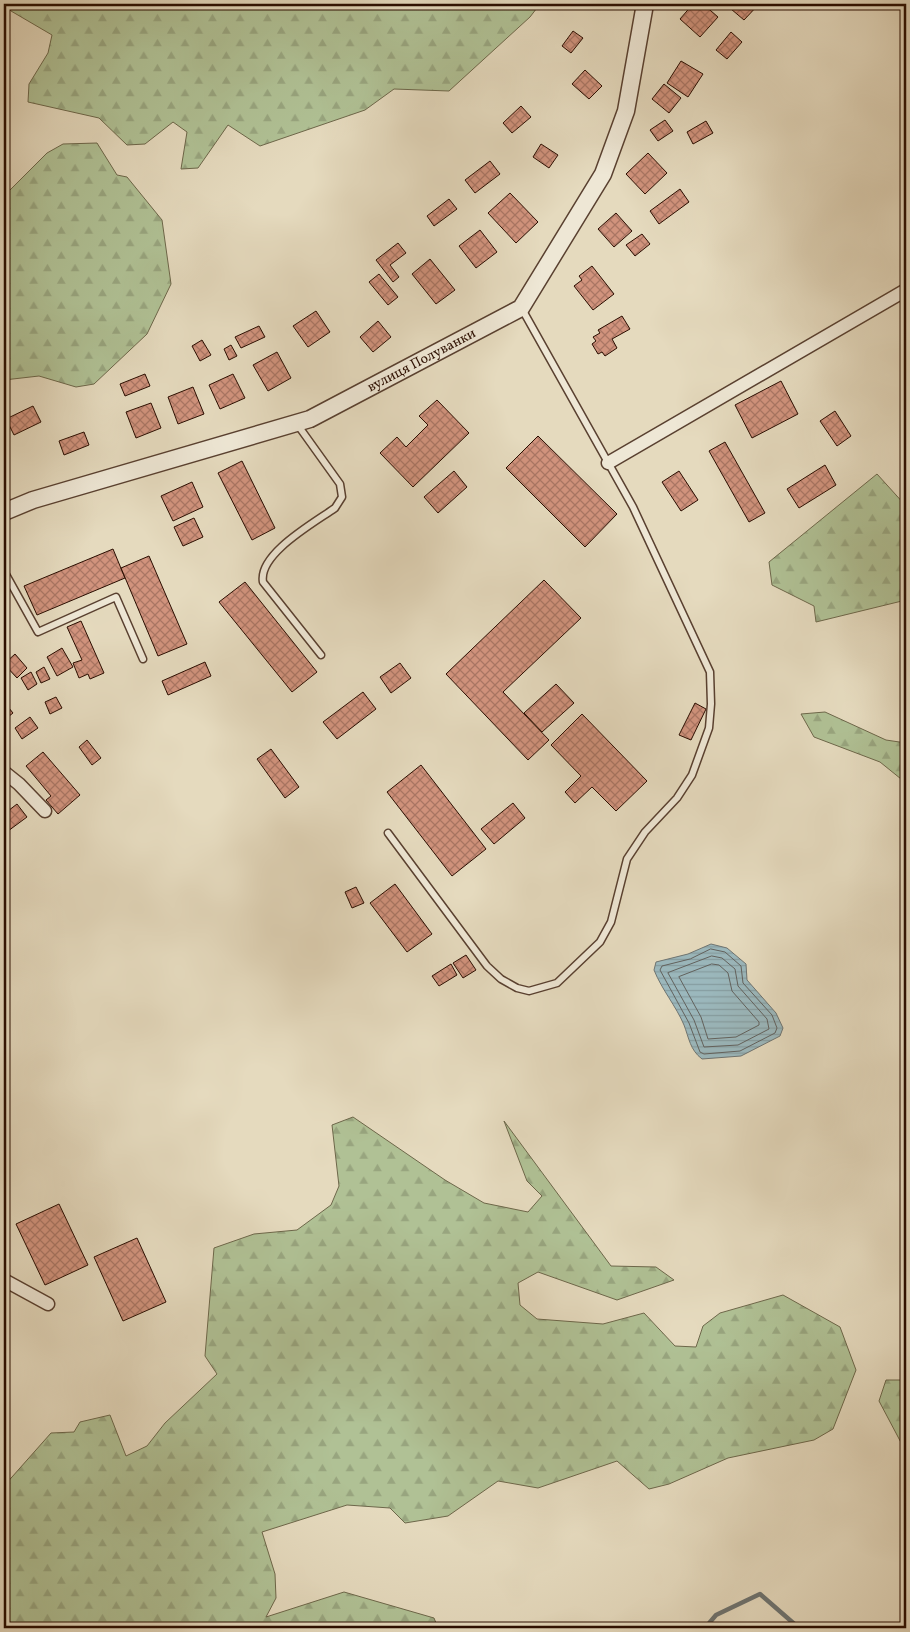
<svg xmlns="http://www.w3.org/2000/svg" width="910" height="1632" font-family="Vollkorn,serif">
	<style>
		.forest { fill: url(#forest-firs); stroke: #6d674a }
		.water { fill: url(#water-rules); stroke: #6e7471 }
		.lines { fill: none; stroke-linecap: round; stroke-linejoin: round }
		.shore { stroke: #62625e; stroke-width: 1 }
		.stream { stroke: #6e7471; stroke-width: 4.5 }
		.building { fill: url(#building-cross-hatch); stroke: #2a0d00 }
		.service-casing { stroke: #594030; stroke-width: 9 }
		.minor-casing { stroke: #594030; stroke-width: 15 }
		.tertiary-casing { stroke: #594030; stroke-width: 19 }
		.service { stroke: #eee7d5; stroke-width: 6 }
		.minor { stroke: #eee7d5; stroke-width: 12 }
		.tertiary { stroke: #eee7d5; stroke-width: 16 }
		.labels { text-anchor: middle; dominant-baseline: central; stroke-width: 4.5; stroke-linejoin: round; paint-order: stroke }
		.street-label { font-size: 14px; fill: #2a0d00; stroke: #eee7d5 }
	</style>
	<defs>
		<pattern id="forest-firs" width="22" height="20" patternUnits="userSpaceOnUse" patternTransform="scale(1.25)"><rect width="22" height="20" fill="#b0c195"/><path d="M5 1l3.5 6h-7zM16 11l3.5 6h-7z" fill="#98a57f"/></pattern>
		<pattern id="water-rules" width="6" height="5" patternUnits="userSpaceOnUse" patternTransform="scale(1.25)"><rect width="6" height="5" fill="#9bb8bd"/><path d="M0 2.5h6" fill="none" stroke="#869da1"/></pattern>
		<pattern id="building-cross-hatch" width="8" height="8" patternUnits="userSpaceOnUse" patternTransform="scale(1.25)"><rect width="8" height="8" fill="#d1937d"/><path d="M0 0l8 8M0 8l8-8" fill="none" stroke="#aa7664"/></pattern>
	</defs>
	<rect width="100%" height="100%" fill="#e5dabe"/>
	<filter id="stains"><feTurbulence type="fractalNoise" baseFrequency=".004" numOctaves="4"/><feColorMatrix values="0 0 0 0 .2 0 0 0 0 .09 0 0 0 0 .02 0 0 0 .5 -.17"/></filter>
	<radialGradient id="worn" r=".72"><stop offset=".6" stop-color="#630" stop-opacity="0"/><stop offset="1" stop-color="#630" stop-opacity=".3"/></radialGradient>
	<g class="forest">
		<polygon points="6,4 540,4 530,17 449,91 394,89 365,110 260,146 228,125 198,168 181,169 187,132 173,122 145,144 127,145 99,118 28,102 29,84 48,53 52,35 11,11"/>
		<polygon points="97,143 117,175 127,177 162,220 171,284 147,334 94,384 76,387 39,376 4,380 4,196 47,153 63,144"/>
		<polygon points="877,474 906,506 906,600 816,622 814,606 772,585 769,562"/>
		<polygon points="825,712 886,740 906,743 906,783 880,762 814,737 801,714"/>
		<polygon points="353,1117 445,1180 484,1203 528,1212 542,1196 527,1181 504,1121 611,1266 656,1267 674,1280 617,1300 538,1272 518,1283 520,1305 537,1319 603,1324 644,1313 675,1346 696,1347 703,1326 720,1313 783,1295 840,1327 856,1370 833,1429 814,1440 728,1458 669,1484 649,1489 617,1461 538,1488 498,1481 448,1516 405,1523 390,1508 347,1505 262,1532 275,1574 276,1598 266,1617 344,1592 434,1618 438,1628 4,1628 4,1486 51,1433 74,1432 80,1422 110,1415 126,1456 147,1446 165,1423 217,1374 205,1356 214,1248 254,1234 297,1230 331,1205 339,1186 332,1125"/>
		<polygon points="886,1380 906,1380 906,1452 879,1401"/>
	</g>
	<path class="water" d="M 711,944 L 727,948 L 746,964 L 747,980 L 776,1013 L 783,1028 L 780,1036 L 741,1056 L 702,1059 C 690,1050 689,1038 684,1025 C 676,1006 662,990 654,970 L 656,962 L 688,954 Z"/>
	<g class="lines">
		<g class="shore">
			<polygon points="711,949 725,952 741,966 743,983 772,1015 777,1028 775,1033 740,1051 704,1054 700,1052 689,1023 660,970 662,966 690,959"/>
			<polygon points="712,956 722,958 735,969 738,986 767,1019 769,1029 738,1045 704,1047 694,1020 668,973"/>
			<polygon points="712,964 719,965 728,973 732,991 759,1022 759,1025 736,1037 708,1039 701,1017 679,977"/>
		</g>
		<polyline class="stream" points="705,1628 716,1615 760,1594 799,1628"/>
	</g>
	<g class="building">
		<polygon points="693,4 703,4 718,17 700,37 680,19"/>
		<polygon points="736,4 759,4 744,20 731,9"/>
		<polygon points="573,31 583,38 571,53 562,46"/>
		<polygon points="731,32 742,42 727,59 716,50"/>
		<polygon points="681,61 703,74 688,97 667,83"/>
		<polygon points="585,70 602,86 589,99 572,84"/>
		<polygon points="664,84 681,98 669,113 652,99"/>
		<polygon points="521,106 531,117 512,133 503,123"/>
		<polygon points="665,120 673,131 658,141 650,130"/>
		<polygon points="706,121 713,133 693,144 687,132"/>
		<polygon points="541,144 558,155 549,168 533,157"/>
		<polygon points="648,153 667,173 645,194 626,174"/>
		<polygon points="490,161 500,174 475,193 465,180"/>
		<polygon points="680,189 689,202 659,224 650,211"/>
		<polygon points="510,193 538,222 516,243 488,213"/>
		<polygon points="449,199 457,209 434,226 427,216"/>
		<polygon points="616,213 632,231 614,247 598,229"/>
		<polygon points="480,230 497,252 476,268 459,246"/>
		<polygon points="642,234 650,244 635,256 626,245"/>
		<polygon points="398,243 406,253 390,265 399,277 393,282 376,260"/>
		<polygon points="430,259 455,290 436,304 412,274"/>
		<polygon points="592,266 614,294 593,310 574,286 582,280 579,276"/>
		<polygon points="379,274 398,297 388,305 369,282"/>
		<polygon points="316,311 330,332 308,347 293,326"/>
		<polygon points="622,316 630,329 612,339 617,348 605,356 602,352 598,354 592,344 596,341 593,337 600,333 598,330"/>
		<polygon points="378,321 391,337 373,352 360,337"/>
		<polygon points="259,326 265,337 241,348 235,337"/>
		<polygon points="202,340 211,355 200,361 192,346"/>
		<polygon points="231,345 237,356 229,360 224,349"/>
		<polygon points="277,352 291,378 268,391 253,365"/>
		<polygon points="145,374 150,386 125,396 120,384"/>
		<polygon points="233,374 245,398 220,409 209,385"/>
		<polygon points="781,381 798,414 752,438 735,405"/>
		<polygon points="193,387 204,414 178,424 168,397"/>
		<polygon points="437,400 469,433 413,487 380,453 397,437 406,447 428,425 419,416"/>
		<polygon points="151,403 161,428 136,438 126,412"/>
		<polygon points="33,406 41,422 14,435 6,419"/>
		<polygon points="835,411 851,436 837,446 820,421"/>
		<polygon points="84,432 89,445 64,455 59,441"/>
		<polygon points="538,436 617,514 585,547 506,468"/>
		<polygon points="725,442 765,513 749,522 709,451"/>
		<polygon points="242,461 275,528 252,540 218,473"/>
		<polygon points="825,465 836,485 799,508 787,489"/>
		<polygon points="454,471 467,487 438,513 424,497"/>
		<polygon points="679,471 698,500 681,511 662,482"/>
		<polygon points="192,482 203,507 173,521 161,496"/>
		<polygon points="194,518 203,537 183,546 174,527"/>
		<polygon points="113,549 125,578 37,615 24,586"/>
		<polygon points="149,556 187,644 158,656 121,568"/>
		<polygon points="544,580 581,618 503,692 549,740 528,760 446,674"/>
		<polygon points="245,582 317,672 292,692 219,602"/>
		<polygon points="81,621 104,673 90,679 88,674 79,678 73,663 82,660 67,627"/>
		<polygon points="62,648 73,667 57,676 47,657"/>
		<polygon points="15,654 27,668 17,678 4,664"/>
		<polygon points="205,662 211,676 168,695 162,681"/>
		<polygon points="400,663 411,678 391,693 380,677"/>
		<polygon points="44,667 50,679 41,683 36,672"/>
		<polygon points="31,672 37,684 28,690 21,678"/>
		<polygon points="556,684 574,703 542,732 524,713"/>
		<polygon points="363,692 376,709 337,739 323,722"/>
		<polygon points="56,697 62,708 50,714 45,702"/>
		<polygon points="4,702 13,713 4,720"/>
		<polygon points="695,703 706,709 691,740 679,735"/>
		<polygon points="582,714 647,781 616,811 592,787 575,803 565,792 581,776 551,745"/>
		<polygon points="30,717 38,728 22,739 15,728"/>
		<polygon points="87,740 101,758 92,765 79,747"/>
		<polygon points="271,749 299,787 285,798 257,759"/>
		<polygon points="43,752 80,795 58,814 46,800 51,796 26,766"/>
		<polygon points="421,765 486,849 452,876 387,792"/>
		<polygon points="513,803 525,818 494,844 481,829"/>
		<polygon points="17,804 27,817 4,834 4,814"/>
		<polygon points="395,884 432,934 407,952 370,903"/>
		<polygon points="356,887 364,903 352,908 345,892"/>
		<polygon points="466,955 476,970 463,978 453,963"/>
		<polygon points="451,964 457,975 439,986 432,976"/>
		<polygon points="59,1204 88,1265 45,1285 16,1224"/>
		<polygon points="137,1238 166,1302 123,1321 94,1257"/>
	</g>
	<g class="lines">
		<g class="service-casing">
			<g id="service">
				<path d="M 297,424 L 340,484 L 342,497 L 335,508 C 314,523 258,554 263,582 L 321,655"/>
				<polyline points="4,571 38,632 116,597 143,659"/>
				<polyline points="388,833 487,966 501,979 517,988 529,991 557,983 600,942 611,922 627,859 645,832 677,798 692,775 709,728 711,704 710,672 633,507 522,309"/>
			</g>
		</g>
		<g class="minor-casing">
			<g id="minor">
				<polyline points="608,463 906,290"/>
				<polyline points="4,772 19,784 45,811"/>
				<polyline points="4,1280 48,1304"/>
			</g>
		</g>
		<g class="tertiary-casing">
			<g id="tertiary">
				<path id="s1" d="M 4,512 L 33,500 L 310,419 L 521,308 L 603,174 L 626,111 L 645,4"/>
			</g>
		</g>
		<use href="#service" class="service"/>
		<use href="#minor" class="minor"/>
		<use href="#tertiary" class="tertiary"/>
	</g>
	<g class="labels">
		<g class="street-label">
			<text stroke="none"><textPath href="#s1" startOffset="446">вулиця Полуванки</textPath></text>
		</g>
	</g>
	<rect width="910" height="1632" fill="none" stroke="#e5dabe" stroke-width="20"/>
	<rect x="5" y="5" width="900" height="1622" fill="none" stroke="#2a0d00" stroke-width="2.5"/>
	<rect x="10" y="10" width="890" height="1612" fill="none" stroke="#2a0d00"/>
	<rect width="100%" height="100%" filter="url(#stains)"/>
	<rect width="100%" height="100%" fill="url(#worn)"/>
</svg>
